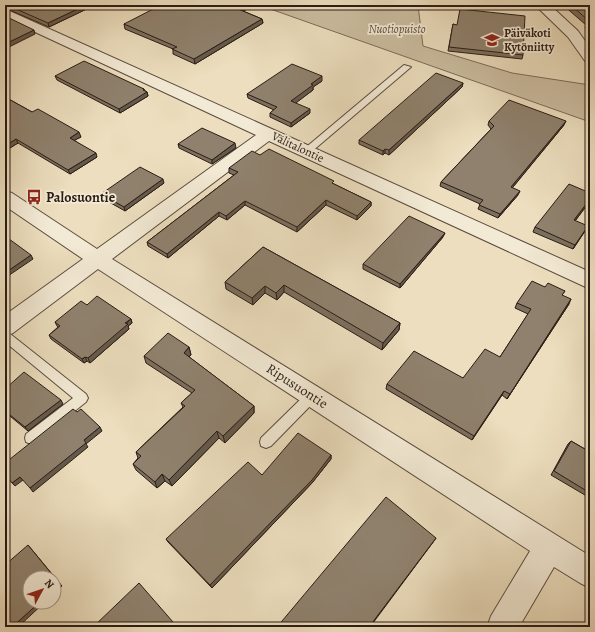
<svg xmlns="http://www.w3.org/2000/svg" width="595" height="632" font-family="Alegreya,serif">
	<style>
		.green { fill: #cbbda1; stroke: #7b6c5b }
		.lines { fill: none; stroke-linecap: round; stroke-linejoin: round }
		.lane-casing { stroke: #5b4c3f; stroke-width: 2 }
		.street-casing { stroke: #5b4c3f; stroke-width: 2 }
		.lane { fill: #f3ead5; fill-rule: evenodd }
		.street { fill: #f3ead5; fill-rule: evenodd }
		.wall { fill: #7b6f5e; stroke: #2b1c15 }
		.shaded-wall { fill: #645a4c; stroke: #2b1c15 }
		.building { fill: #8f816d; stroke: #2b1c15 }
		.labels { text-anchor: middle; dominant-baseline: central; stroke-width: 3.5; stroke-linejoin: round; paint-order: stroke }
		.far-park-label { font-size: 12px; font-style: italic; fill: #5b4c3f; stroke: #f3ead5 }
		.far-poi-label { font-size: 12px; font-weight: bold; fill: #2b1c15; stroke: #f3ead5; text-anchor: start }
		.far-street-label { font-size: 12px; fill: #2b1c15; stroke: #f3ead5 }
		.poi-label { font-size: 14px; font-weight: bold; fill: #2b1c15; stroke: #f3ead5; text-anchor: start }
		.street-label { font-size: 14px; fill: #2b1c15; stroke: #f3ead5 }
	</style>
	<rect width="100%" height="100%" fill="#ecdebe"/>
	<filter id="stains"><feTurbulence type="fractalNoise" baseFrequency=".005" numOctaves="4"/><feColorMatrix values="0 0 0 0 .2 0 0 0 0 .09 0 0 0 0 .02 0 0 0 .5 -.17"/></filter>
	<radialGradient id="worn" r=".72"><stop offset=".6" stop-color="#630" stop-opacity="0"/><stop offset="1" stop-color="#630" stop-opacity=".3"/></radialGradient>
	<polygon class="green" points="259,5 418,5 423,46 512,73 590,85 590,122"/>
	<g class="lines">
		<g class="lane-casing">
			<g id="lane">
				<polygon points="404,65 411,67 310,153 304,153 304,149"/>
				<polygon points="5,331 9,333 86,394 88,398 86,402 36,442 31,444 26,442 25,438 26,434 73,398 5,342"/>
				<polygon points="312,391 316,392 318,396 316,400 271,446 266,448 261,446 260,442 261,438 308,392"/>
			</g>
		</g>
		<g class="street-casing">
			<g id="street">
				<polygon points="535,5 550,5 578,31 590,48 590,62 585,61 568,37"/>
				<polygon points="5,9 590,272 590,289 269,141 112,259 590,556 590,588 580,583 554,567 519,627 487,627 491,616 530,551 98,269 13,333 5,336 5,315 83,259 5,206 5,191 12,193 97,249 256,135 5,18"/>
			</g>
		</g>
		<use href="#lane" class="lane"/>
		<use href="#street" class="street"/>
	</g>
	<g class="wall">
		<polygon points="5,5 95,5 49,27 5,8"/>
		<polygon points="563,5 590,5 590,33 585,28 586,25"/>
		<polygon points="247,9 243,11 262,19 263,23 195,64 173,54 173,49 125,29 124,24"/>
		<polygon points="453,24 523,55 522,59 448,51"/>
		<polygon points="55,76 144,89 144,90 147,92 148,96 120,113 57,80"/>
		<polygon points="322,81 313,87 313,90 295,103 310,113 291,127 270,117 270,113 274,110 248,98 247,94"/>
		<polygon points="463,83 462,87 389,155 385,153 383,155 359,144 359,140"/>
		<polygon points="5,97 32,112 81,137 74,140 97,157 70,174 18,143 5,151"/>
		<polygon points="489,121 564,125 512,188 518,195 498,218 478,209 480,204 440,186 441,182 491,129 488,125"/>
		<polygon points="178,144 236,148 212,164 179,148"/>
		<polygon points="260,155 334,184 371,202 371,206 357,220 326,205 297,232 245,205 227,220 219,216 168,258 148,246 147,242 234,175 229,173 229,168"/>
		<polygon points="164,183 125,211 102,198 101,194"/>
		<polygon points="590,193 590,201 575,221 585,231 573,249 533,232 535,227"/>
		<polygon points="443,237 400,288 363,269 363,264"/>
		<polygon points="263,247 400,323 399,330 382,350 284,292 277,300 265,293 253,305 226,289 225,282"/>
		<polygon points="545,287 565,291 562,295 569,304 507,399 502,395 472,440 386,389 387,384 463,378 500,357 528,314 515,308 517,303"/>
		<polygon points="87,305 131,319 132,323 128,326 129,329 90,363 87,361 84,363 51,339 49,335 58,327 57,326 55,322"/>
		<polygon points="189,347 191,355 189,357 254,406 254,413 225,443 219,438 172,486 165,481 157,488 136,470 133,464 138,458 136,452 183,407 181,403 192,393 146,363 144,356"/>
		<polygon points="5,389 63,404 28,431 5,412"/>
		<polygon points="571,441 590,452 590,498 551,475 568,444"/>
		<polygon points="331,455 331,459 312,483 212,588 168,542 166,539 262,475"/>
	</g>
	<g class="shaded-wall">
		<polygon points="86,5 95,5 49,27 48,23"/>
		<polygon points="245,5 247,5 247,9 238,14 238,9"/>
		<polygon points="262,19 263,23 195,64 194,59"/>
		<polygon points="34,30 35,34 5,49 5,44"/>
		<polygon points="322,76 322,81 313,87 313,90 292,106 291,101 311,84"/>
		<polygon points="463,83 462,87 389,155 389,150"/>
		<polygon points="144,89 145,93 147,92 148,96 120,113 119,109"/>
		<polygon points="310,109 310,113 291,127 291,123"/>
		<polygon points="566,121 564,125 509,192 511,187"/>
		<polygon points="79,132 81,137 71,142 70,138"/>
		<polygon points="16,139 18,143 5,151 5,146"/>
		<polygon points="235,143 236,148 212,164 212,160"/>
		<polygon points="385,149 385,153 383,155 383,151"/>
		<polygon points="96,153 97,157 70,174 68,170"/>
		<polygon points="163,179 164,183 125,211 124,207"/>
		<polygon points="520,191 518,195 498,218 500,214"/>
		<polygon points="590,199 590,201 572,225 574,220"/>
		<polygon points="326,200 326,205 297,232 297,227"/>
		<polygon points="245,201 245,205 227,220 226,216"/>
		<polygon points="371,202 371,206 357,220 357,216"/>
		<polygon points="219,212 219,216 168,258 167,254"/>
		<polygon points="588,226 585,231 573,249 575,245"/>
		<polygon points="445,233 443,237 400,288 400,284"/>
		<polygon points="31,255 33,259 5,278 5,273"/>
		<polygon points="284,285 284,292 277,300 276,293"/>
		<polygon points="265,286 265,293 253,305 252,298"/>
		<polygon points="571,299 569,304 507,399 510,394"/>
		<polygon points="131,319 132,323 128,326 129,329 90,363 88,358"/>
		<polygon points="400,323 399,330 382,350 383,343"/>
		<polygon points="189,347 191,355 185,360 184,353"/>
		<polygon points="85,357 87,361 84,363 82,359"/>
		<polygon points="504,391 502,395 472,440 474,436"/>
		<polygon points="61,400 63,404 28,431 25,427"/>
		<polygon points="254,406 254,413 225,443 223,436"/>
		<polygon points="100,427 102,431 86,444 88,447 33,492 30,488 84,440"/>
		<polygon points="217,431 219,438 172,486 169,480"/>
		<polygon points="331,455 331,459 312,483 212,588 210,585"/>
		<polygon points="162,474 165,481 157,488 155,482"/>
		<polygon points="20,477 23,480 15,486 12,483"/>
		<polygon points="436,538 434,541 370,627 369,627"/>
		<polygon points="28,545 62,586 54,594 54,589"/>
		<polygon points="40,602 45,602 18,627 12,627"/>
		<polygon points="173,622 175,624 172,627 168,627"/>
	</g>
	<g class="building">
		<polygon points="7,5 86,5 48,23"/>
		<polygon points="161,5 245,5 238,9 262,19 194,59 172,49 177,47 124,24"/>
		<polygon points="571,5 590,5 590,22"/>
		<polygon points="460,9 525,16 523,55 449,47 453,24 457,25"/>
		<polygon points="5,16 34,30 5,44"/>
		<polygon points="586,23 590,23 590,26"/>
		<polygon points="84,61 144,89 143,90 147,92 119,109 55,76"/>
		<polygon points="292,64 322,76 311,84 313,85 291,101 310,109 291,123 270,113 277,107 247,94"/>
		<polygon points="436,73 463,83 389,150 385,149 383,151 359,140"/>
		<polygon points="5,97 32,112 38,109 79,132 70,138 96,153 68,170 16,139 5,146"/>
		<polygon points="509,100 566,121 511,187 520,191 500,214 479,205 483,200 441,182 494,126 489,121"/>
		<polygon points="202,128 235,143 212,160 178,144"/>
		<polygon points="269,149 334,181 332,183 371,202 357,216 326,200 297,227 245,201 226,216 219,212 167,254 147,242 238,172 229,168 252,151 260,155"/>
		<polygon points="140,167 163,179 124,207 101,194"/>
		<polygon points="569,184 590,193 590,199 574,220 588,226 575,245 535,227"/>
		<polygon points="409,216 445,233 400,284 363,264"/>
		<polygon points="5,236 31,255 5,273"/>
		<polygon points="263,247 400,323 383,343 284,285 276,293 265,286 252,298 225,282"/>
		<polygon points="532,281 545,287 548,283 565,291 562,295 571,299 510,394 504,391 474,436 387,384 414,351 463,378 485,349 500,357 531,309 517,303"/>
		<polygon points="97,296 131,319 125,323 128,324 88,358 85,357 82,359 49,335 60,326 55,322 81,301 87,305"/>
		<polygon points="168,333 189,347 184,353 254,406 223,436 217,431 169,480 162,474 155,482 133,464 141,456 136,452 185,406 181,403 195,390 144,356"/>
		<polygon points="24,372 61,400 25,427 5,411 5,389"/>
		<polygon points="73,409 77,412 81,409 100,427 84,440 86,443 30,488 20,477 12,483 5,474 5,463"/>
		<polygon points="298,433 331,455 312,480 210,585 166,539 248,462 262,475"/>
		<polygon points="571,441 590,452 590,493 554,471"/>
		<polygon points="386,497 436,538 369,627 277,627"/>
		<polygon points="28,545 60,584 54,589 54,578 30,578 30,602 40,602 12,627 5,627 5,565"/>
		<polygon points="139,583 173,622 168,627 93,627"/>
	</g>
	<defs>
		<g id="school-bare" transform="scale(1.2)"><path d="M0-5L7-2L0 1L-7-2ZM-4 1L0 2.5L4 1V4Q0 6-4 4Z" fill="#8f2418" stroke="#f3ead5" stroke-width="2.5" paint-order="stroke"/></g>
		<g id="bus-bare" transform="scale(1.2)"><path d="M-5-6H5V4H4V6H2V4H-2V6H-4V4H-5ZM-3.5-4V0h7V-4ZM-3.5 1.2v1.5H-2V1.2ZM2 1.2v1.5H3.5V1.2Z" fill="#8f2418" stroke="#f3ead5" stroke-width="2.5" paint-order="stroke"/></g>
	</defs>
	<g fill-rule="evenodd">
		<use href="#school-bare" x="492" y="40"/>
		<use href="#bus-bare" x="34" y="197"/>
	</g>
	<g class="labels">
		<g class="far-park-label">
			<text x="397" y="29">Nuotiopuisto</text>
		</g>
		<g class="far-poi-label">
			<text x="504" y="33">Päiväkoti<tspan x="504" dy="14">Kytöniitty</tspan></text>
		</g>
		<g class="far-street-label">
			<text transform="translate(298 147) rotate(25)">Välitalontie</text>
		</g>
		<g class="poi-label">
			<text x="46" y="197">Palosuontie</text>
		</g>
		<g class="street-label">
			<text transform="translate(297 386) rotate(33)">Ripusuontie</text>
		</g>
	</g>
	<rect width="595" height="632" fill="none" stroke="#ecdebe" stroke-width="20"/>
	<rect x="6" y="6" width="583" height="620" fill="none" stroke="#2b1c15" stroke-width="2"/>
	<rect x="10" y="10" width="575" height="612" fill="none" stroke="#2b1c15"/>
	<g transform="translate(42 590) rotate(50)"><circle r="19" fill="#f3ead5" stroke="#a39888"/>
	<path d="M0-3L7 15L0 10L-7 15Z" fill="#8f2418"/>
	<text y="-6" font-size="11" font-weight="bold" text-anchor="middle" fill="#2b1c15">N</text>
	</g>
	<rect width="100%" height="100%" filter="url(#stains)"/>
	<rect width="100%" height="100%" fill="url(#worn)"/>
</svg>
